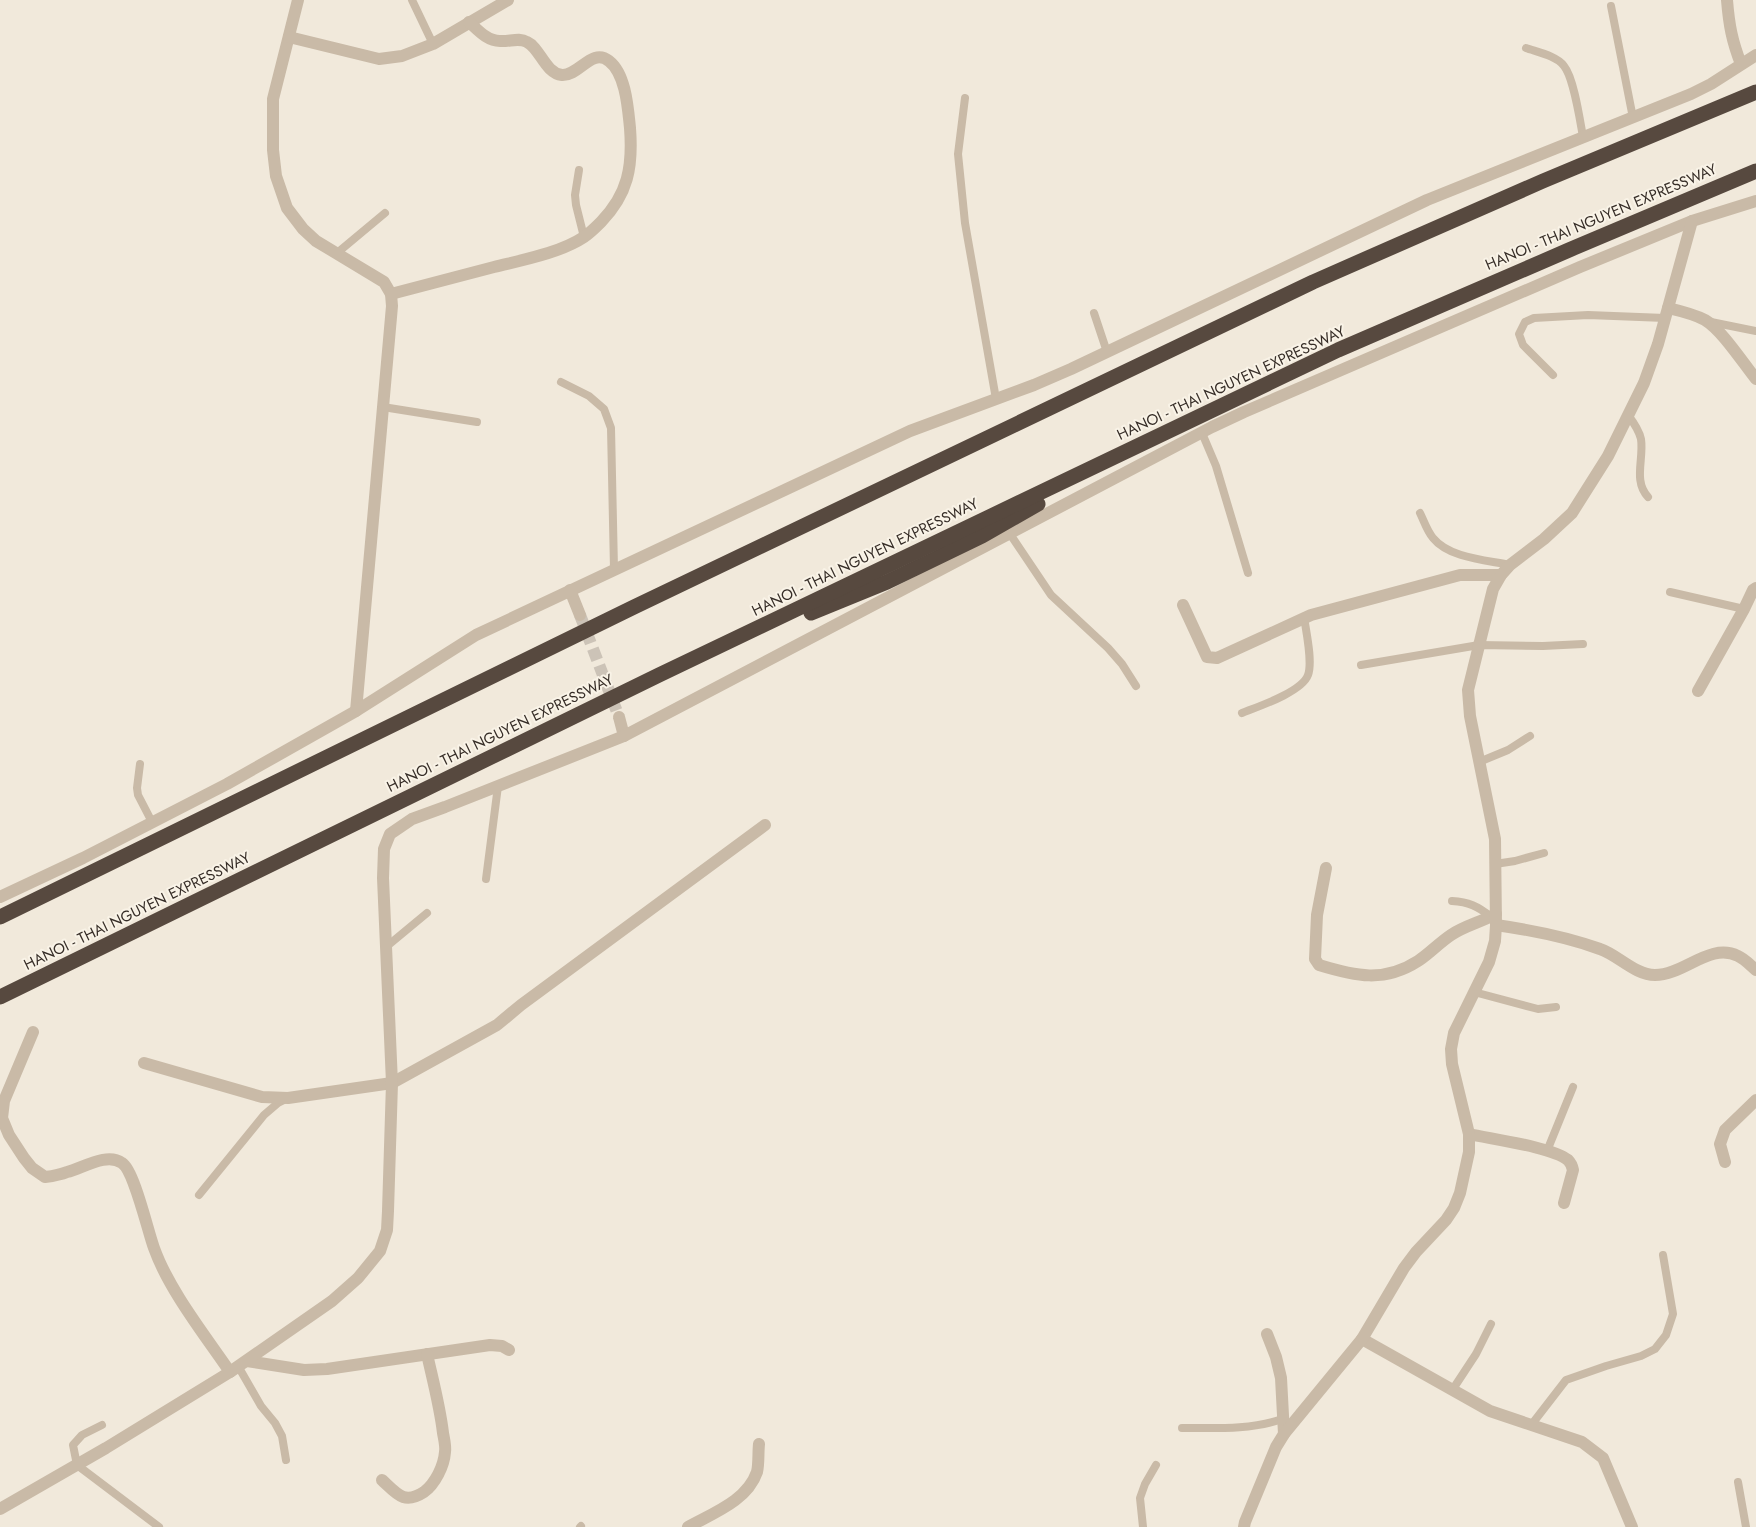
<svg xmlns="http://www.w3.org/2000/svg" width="1756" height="1527" font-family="Jost,sans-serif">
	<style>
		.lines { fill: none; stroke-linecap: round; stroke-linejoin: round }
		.minor-tunnel { stroke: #ccc3b7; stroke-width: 12; stroke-dasharray: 12 6; stroke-linecap: butt }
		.service { stroke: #c9baa7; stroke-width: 8 }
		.minor { stroke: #c9baa7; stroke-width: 12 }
		.motorway { stroke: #57493f; stroke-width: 15 }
		.labels { text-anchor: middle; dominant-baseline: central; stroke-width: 4; stroke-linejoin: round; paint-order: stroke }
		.street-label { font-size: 15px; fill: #362d27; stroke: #f9f3e7 }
	</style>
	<rect width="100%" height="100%" fill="#f1e9db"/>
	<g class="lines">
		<polyline class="minor-tunnel" points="580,615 619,717"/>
		<g class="service">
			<polyline points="412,0 433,44"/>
			<polyline points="1611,6 1633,118"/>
			<path d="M 1526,48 C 1537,52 1557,56 1564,66 C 1574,78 1580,121 1583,137"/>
			<polyline points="965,98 958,154 965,223 996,399"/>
			<polyline points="579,170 575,195 576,205 584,237"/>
			<polyline points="337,253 385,213"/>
			<polyline points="1094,313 1107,352"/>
			<polyline points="1711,322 1756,331"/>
			<polyline points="1553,375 1523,345 1519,334 1525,322 1534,318 1588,315 1665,318"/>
			<polyline points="561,382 589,396 604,409 611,428 614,569"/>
			<polyline points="383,407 477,422"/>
			<path d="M 1628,415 C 1634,423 1639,430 1641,439 C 1644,459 1633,481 1648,497"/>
			<polyline points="1202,433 1216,466 1248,573"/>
			<path d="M 1420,513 C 1424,521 1427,531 1433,538 C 1449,558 1486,560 1510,565"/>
			<polyline points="1010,534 1051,595 1108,648 1122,664 1136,686"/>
			<polyline points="1670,592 1744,609"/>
			<polyline points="1361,665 1479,645 1543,646 1583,644"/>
			<path d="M 1242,713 C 1257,707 1302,692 1308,675 C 1313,662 1306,631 1304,617"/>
			<polyline points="1479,762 1508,750 1530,736"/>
			<polyline points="140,764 137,788 138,795 152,822"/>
			<polyline points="1495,864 1515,861 1544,853"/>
			<polyline points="486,879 498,786"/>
			<path d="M 1452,901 C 1468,902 1478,906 1491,917"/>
			<polyline points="386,947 427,913"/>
			<polyline points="1474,992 1538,1009 1556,1007"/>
			<polyline points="1547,1151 1573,1087"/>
			<polyline points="199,1195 264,1115 278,1103 286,1099"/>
			<polyline points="238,1366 261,1406 275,1423 282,1436 286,1460"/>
			<polyline points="1453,1389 1476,1354 1491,1324"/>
			<polyline points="1532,1424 1566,1380 1606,1366 1641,1356 1655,1349 1666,1335 1673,1314 1663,1255"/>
			<polyline points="102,1425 82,1435 73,1445 77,1465 159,1527"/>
			<path d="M 1182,1428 C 1215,1428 1251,1430 1282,1419"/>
			<polyline points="1738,1482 1746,1527"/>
			<polyline points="580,1527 581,1526"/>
			<polyline points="1143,1527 1140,1498 1145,1484 1156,1465"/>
		</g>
		<g class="minor">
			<polyline points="298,0 273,99 273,150 276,176 287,208 303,229 316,241 384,282 391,294 392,306 356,711"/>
			<path d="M 1727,0 C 1729,25 1732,41 1741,64"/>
			<polyline points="289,37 379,59 402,56 433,44 508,0"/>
			<path d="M 391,294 C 426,285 460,276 494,267 C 522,260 560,253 584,237 C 590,233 596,227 601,222 C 628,194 633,167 630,128 C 628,109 626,74 609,61 C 592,47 579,76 562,75 C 545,73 540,48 527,42 C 519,37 509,42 500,41 C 487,41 478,30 469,22"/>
			<path d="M 1668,308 C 1681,311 1694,314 1705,320 C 1722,330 1743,363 1756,379"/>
			<polyline points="570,590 580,615"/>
			<polyline points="1183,605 1207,657 1217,658 1311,615 1460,575 1501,575"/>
			<polyline points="1698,691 1744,609 1753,590 1756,588"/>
			<polyline points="619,717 624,736"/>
			<path d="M 1326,868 L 1317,915 L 1315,959 L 1319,965 C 1355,976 1384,983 1418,961 C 1429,954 1439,943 1451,935 C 1464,926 1481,922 1496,914"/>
			<polyline points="0,897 83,858 227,784 356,711 476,635 910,431 1034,385 1071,369 1427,200 1691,94 1711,84 1756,55"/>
			<path d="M 1496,925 C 1531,930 1567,937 1600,949 C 1618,955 1635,975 1655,975 C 1684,975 1710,942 1738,956 C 1745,959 1751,966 1756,970"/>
			<path d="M 33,1032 L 4,1101 L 2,1118 L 9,1135 L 24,1158 L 32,1168 L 45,1177 C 53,1176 60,1175 67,1172 C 83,1168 107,1152 122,1163 C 134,1170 148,1232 154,1248 C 169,1290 204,1334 230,1372"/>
			<polyline points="144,1063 262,1097 288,1098 392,1083 497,1025 521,1005 765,825"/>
			<path d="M 1469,1134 C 1491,1139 1552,1147 1568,1160 C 1571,1163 1572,1165 1573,1170 L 1564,1203"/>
			<polyline points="1725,1162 1720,1144 1725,1130 1756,1100"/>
			<polyline points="1267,1334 1276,1357 1281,1378 1284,1434"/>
			<polyline points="1362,1339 1490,1411 1582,1442 1603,1458 1632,1527"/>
			<polyline points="247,1361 304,1370 327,1369 490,1345 502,1346 509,1350"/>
			<path d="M 382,1480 C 397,1494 404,1505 424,1492 C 435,1484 444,1466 445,1452 C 446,1446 444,1439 443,1433 C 440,1407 433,1381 427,1354"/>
			<polyline points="0,1509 106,1448 230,1372 332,1301 358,1278 380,1251 387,1230 388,1211 392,1083 383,878 384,849 390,834 412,819 445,807 624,736 1212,427 1244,412 1580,267 1692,221 1756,201"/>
			<path d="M 688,1527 C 713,1513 747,1501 757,1472 C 759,1464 758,1453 759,1444"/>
			<polyline points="1244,1527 1245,1522 1276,1447 1284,1434 1362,1339 1404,1268 1416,1252 1446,1220 1454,1208 1460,1193 1469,1152 1469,1134 1452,1064 1451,1049 1454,1033 1489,962 1495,941 1496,925 1495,839 1470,716 1468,690 1493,589 1501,575 1510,565 1544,539 1572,513 1608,456 1644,383 1658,344 1692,221"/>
		</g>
		<g class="motorway">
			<polyline points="811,613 887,582 982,536 1038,504"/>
			<polyline points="0,917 634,607 1313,282 1543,181 1756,92"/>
			<polyline points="0,997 659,675 1338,350 1569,250 1756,171"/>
		</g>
	</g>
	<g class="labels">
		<g class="street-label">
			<text transform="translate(1601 217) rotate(-23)">HANOI - THAI NGUYEN EXPRESSWAY</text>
			<text transform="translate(1231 383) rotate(-25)">HANOI - THAI NGUYEN EXPRESSWAY</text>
			<text transform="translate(865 557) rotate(-26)">HANOI - THAI NGUYEN EXPRESSWAY</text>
			<text transform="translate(500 733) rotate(-26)">HANOI - THAI NGUYEN EXPRESSWAY</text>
			<text transform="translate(137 911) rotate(-26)">HANOI - THAI NGUYEN EXPRESSWAY</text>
		</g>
	</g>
</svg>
